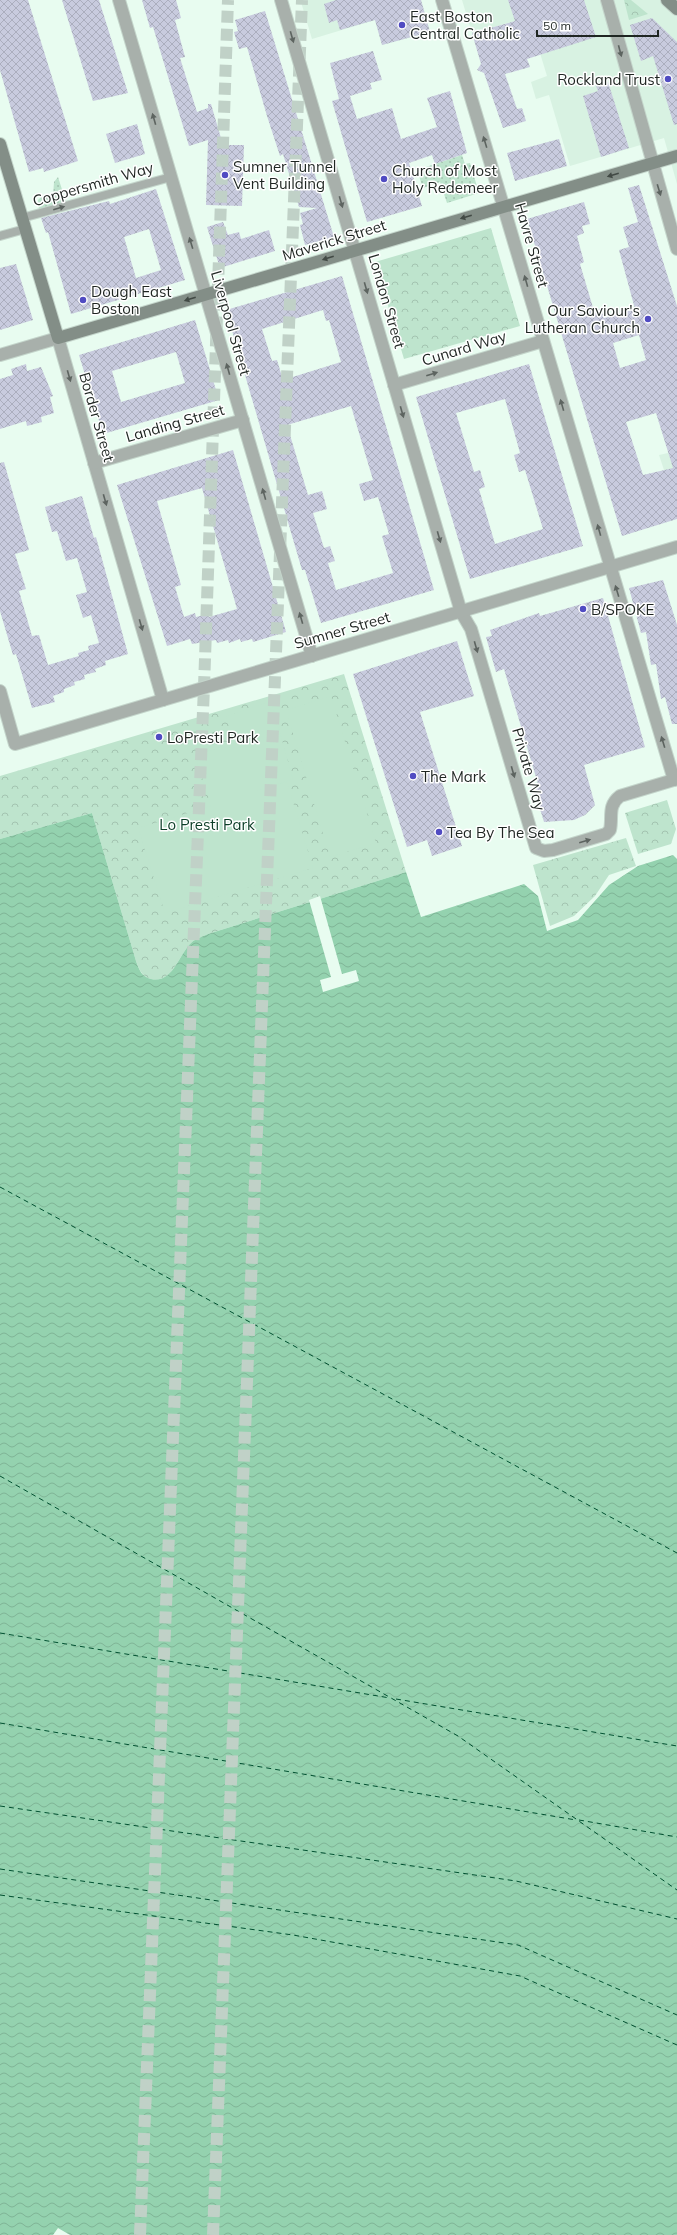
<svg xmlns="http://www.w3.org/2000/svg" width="677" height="2235" font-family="Mulish,sans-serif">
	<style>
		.built { fill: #d8f2e2 }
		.grass { fill: url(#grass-dots) }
		.park { fill: url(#park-crowns) }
		.pitch { fill: #bee4cd }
		.water { fill: url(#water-waves) }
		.pier { fill: #e8fcf0 }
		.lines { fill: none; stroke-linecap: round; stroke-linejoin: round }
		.ferry { stroke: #005030; stroke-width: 1; stroke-dasharray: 5 4; stroke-linecap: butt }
		.building { fill: url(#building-cross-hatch); fill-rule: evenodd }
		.motorway-tunnel { stroke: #c0d1c7; stroke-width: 12; stroke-dasharray: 12 6; stroke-linecap: butt }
		.service-casing { stroke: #c4d5cb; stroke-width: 10 }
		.minor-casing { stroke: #c4d5cb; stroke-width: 14 }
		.tertiary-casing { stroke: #c4d5cb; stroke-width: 14 }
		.secondary-casing { stroke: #c4d5cb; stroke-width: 14 }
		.service { stroke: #a8b0ab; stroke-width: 8 }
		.minor { stroke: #a8b0ab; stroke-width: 12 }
		.tertiary { stroke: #a8b0ab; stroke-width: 12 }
		.secondary { stroke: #838e87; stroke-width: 12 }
		.oneway { fill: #5d6460 }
		.oneway2 { fill: #424a45 }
		.poi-dot { fill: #504bc2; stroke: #fff; stroke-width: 1.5 }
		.labels { text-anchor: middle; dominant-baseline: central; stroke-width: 3; stroke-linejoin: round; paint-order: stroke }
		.poi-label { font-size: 15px; fill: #1f2622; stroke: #fff; text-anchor: start }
		.street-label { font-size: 15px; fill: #1f2622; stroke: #fff }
		.park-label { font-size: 15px; fill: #0b3d26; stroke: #fff }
	</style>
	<defs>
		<pattern id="grass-dots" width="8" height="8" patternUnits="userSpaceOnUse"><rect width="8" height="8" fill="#bee4cd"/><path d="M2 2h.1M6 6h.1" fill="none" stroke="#a3c3b0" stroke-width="1.8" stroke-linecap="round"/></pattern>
		<pattern id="park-crowns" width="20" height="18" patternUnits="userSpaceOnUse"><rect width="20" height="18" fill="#bee4cd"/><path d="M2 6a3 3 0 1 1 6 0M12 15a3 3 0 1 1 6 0" fill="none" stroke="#a3c3b0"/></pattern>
		<pattern id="water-waves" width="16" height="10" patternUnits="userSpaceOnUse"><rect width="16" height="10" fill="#94d2af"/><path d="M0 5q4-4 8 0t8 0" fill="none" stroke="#7fb496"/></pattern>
		<pattern id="building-cross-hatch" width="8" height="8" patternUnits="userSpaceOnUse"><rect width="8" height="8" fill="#c8cbde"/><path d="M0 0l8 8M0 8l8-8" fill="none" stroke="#abaebe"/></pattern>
	</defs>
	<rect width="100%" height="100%" fill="#e8fcf0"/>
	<g class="built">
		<polygon points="307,0 421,0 430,32 382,45 375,20 312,39 301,2"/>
		<polygon points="462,0 677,0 677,184 664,138 570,166 549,95 536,99 531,82 547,76 529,17 472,33"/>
		<polygon points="677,451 677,509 659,455"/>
	</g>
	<g class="grass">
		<polygon points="462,155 465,164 470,163 479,193 447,203 440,182 423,188 417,170"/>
		<polygon points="58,177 66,202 39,210 38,200 41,197 53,196 54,182"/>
	</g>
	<g class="park">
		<polygon points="624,0 631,0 648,14 629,20"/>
		<polygon points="491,228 520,326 404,359 375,262"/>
		<path d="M 344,674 L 406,872 L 208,934 C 202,937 195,939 191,943 C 179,954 173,984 151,979 C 142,977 139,969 136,961 L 92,813 L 0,839 L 0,776 Z"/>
		<polygon points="667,800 676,829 671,844 638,854 625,813"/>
		<polygon points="626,838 636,866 609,875 595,896 574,916 550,926 533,865"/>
	</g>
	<g class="pitch">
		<polygon points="331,696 376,843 330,857 286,710"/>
		<polygon points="271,701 293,779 257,791 287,782 313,868 165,913 138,828 211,806 195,755 235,743 226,716"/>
	</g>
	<path class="water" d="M 92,813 L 136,961 C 139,970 142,977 151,979 C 173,984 179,954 191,943 C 195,939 202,937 208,934 L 406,872 L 421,917 L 524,884 L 538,896 L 547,931 L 578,920 L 609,885 L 638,866 L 673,855 L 677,859 L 677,2235 L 70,2235 L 58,2228 L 53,2235 L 0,2235 L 0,839 Z"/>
	<polygon class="pier" points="320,896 342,974 356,970 359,981 323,992 320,980 331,977 309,900"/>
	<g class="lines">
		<g class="ferry">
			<polyline points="0,1187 677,1553"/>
			<polyline points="0,1476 458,1736 677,1890"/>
			<polyline points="0,1633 390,1698"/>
			<polyline points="396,1699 677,1746"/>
			<polyline points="0,1723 576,1820"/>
			<polyline points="0,1806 516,1881 677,1919"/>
			<polyline points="579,1820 677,1837"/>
			<polyline points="0,1869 518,1945 677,2015"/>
			<polyline points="0,1895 293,1935 520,1976 677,2045"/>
		</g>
	</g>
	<g class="building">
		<polygon points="0,0 28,0 78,161 44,172 43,168 29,172 0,70"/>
		<polygon points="62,0 99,0 128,93 93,101"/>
		<polygon points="142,0 176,0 181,18 175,20 185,57 180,58 197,112 208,108 208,104 211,104 223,145 244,145 242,206 206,205 208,140 189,146 153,27 150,28"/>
		<polygon points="336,0 421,0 430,32 382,45 375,20 340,30 337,20 329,23 324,4"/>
		<polygon points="508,0 584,0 596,37 527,59 530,67 505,74 517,109 522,108 526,121 503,128 484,73 477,70 481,64 472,33 515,21"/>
		<polygon points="265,11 334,237 305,245 300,225 303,224 300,213 317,208 299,207 283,154 280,156 267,116 247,47 239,49 234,32 238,31 235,20"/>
		<polygon points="652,18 677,42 677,124 674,125 653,56 641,61 630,25"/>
		<polygon points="373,51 382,80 370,83 372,89 350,96 357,119 392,108 401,139 437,127 427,98 450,91 467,153 435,164 432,155 409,163 422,206 367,222 332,101 339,99 330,63"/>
		<polygon points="608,82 629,148 601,157 583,96 598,91 596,86"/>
		<polygon points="137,124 145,154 115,163 106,134"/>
		<polygon points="559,139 567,166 515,181 507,153"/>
		<path d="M 639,185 L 677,306 L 677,519 L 622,536 L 527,219 L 584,202 L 590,224 L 582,226 L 584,233 L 577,236 L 584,262 L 580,264 L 594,311 L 601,308 L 604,318 L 635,309 L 619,250 L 629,247 L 623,227 L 638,222 L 628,188 ZM 639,335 L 646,360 L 620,368 L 613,343 ZM 656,413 L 673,468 L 643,475 L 626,422 Z"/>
		<path d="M 156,189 L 185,280 L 71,314 L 48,232 L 46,233 L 41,218 L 109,201 L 110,204 ZM 149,229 L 161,270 L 136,278 L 124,237 Z"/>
		<polygon points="223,222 228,235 239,232 241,239 269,230 275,251 220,268 207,227"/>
		<polygon points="16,264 33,320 0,330 0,268"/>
		<path d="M 342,276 L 434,590 L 321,623 L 305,570 L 302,570 L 226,310 ZM 323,310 L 326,321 L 329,320 L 341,362 L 283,380 L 277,360 L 272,361 L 262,329 ZM 351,406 L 373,480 L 359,484 L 364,501 L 378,497 L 389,534 L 382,536 L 393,573 L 336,590 L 328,563 L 335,561 L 330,546 L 324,548 L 313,513 L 327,509 L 322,491 L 308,495 L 287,425 Z"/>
		<path d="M 195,320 L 219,400 L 103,434 L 79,355 ZM 176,352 L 185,383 L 121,402 L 112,371 Z"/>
		<polygon points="26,364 27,371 41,367 53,396 50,397 54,413 41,417 42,422 27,426 26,421 0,429 0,379 13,375 11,369"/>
		<path d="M 529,364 L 583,546 L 470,579 L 416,397 ZM 505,399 L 520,453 L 514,455 L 519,472 L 525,470 L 543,529 L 495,544 L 479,489 L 485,487 L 480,470 L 474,472 L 456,413 Z"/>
		<path d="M 233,450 L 286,632 L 253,642 L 252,639 L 241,642 L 240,639 L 229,643 L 228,640 L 217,643 L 216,640 L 192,644 L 190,639 L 167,646 L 117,485 ZM 202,488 L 237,609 L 209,617 L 208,614 L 196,617 L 195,613 L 184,617 L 175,587 L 181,585 L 157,501 Z"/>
		<polygon points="4,462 29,550 15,554 26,589 19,591 32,636 39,635 48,665 79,656 78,653 89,650 88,646 99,643 91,615 83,618 76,595 87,592 77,558 66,561 57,531 52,532 45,507 82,496 94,538 96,537 128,654 105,661 106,665 95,669 96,672 84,675 85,679 74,682 75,685 64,689 64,692 53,696 55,702 32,708 16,654 13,655 0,611 0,463"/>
		<polygon points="663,580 677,625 677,724 672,724 665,697 661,699 656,664 651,665 646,632 641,633 629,588"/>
		<polygon points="603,598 645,747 584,765 595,805 585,815 574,820 544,822 533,786 538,784 504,669 496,672 486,637 492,636 490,630 539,613 540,616"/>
		<polygon points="457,641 474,696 420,712 462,846 432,856 427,840 407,847 353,674"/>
	</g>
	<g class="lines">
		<g class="motorway-tunnel">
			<polyline points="140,2235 204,687 228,0"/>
			<polyline points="213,2235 302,0"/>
		</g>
		<g class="service-casing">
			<g id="service">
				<polyline points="22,218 171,177"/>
				<polyline points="0,236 25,229"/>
			</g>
		</g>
		<g class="minor-casing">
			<g id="minor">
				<polyline points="119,0 312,656"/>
				<path d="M 281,0 L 461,612 L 471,629 L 536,848 L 544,851 L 553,850 L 606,834 L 610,830 C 613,817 607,806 620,796 L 677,779"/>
				<polyline points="442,0 674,780"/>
				<polyline points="607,0 677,249"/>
				<polyline points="58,338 163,700"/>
				<polyline points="394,385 543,341"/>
				<polyline points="94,463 243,420"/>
			</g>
		</g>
		<g class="tertiary-casing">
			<g id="tertiary">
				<polyline points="0,355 58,338"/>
				<polyline points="0,691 15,744 677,547"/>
			</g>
		</g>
		<g class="secondary-casing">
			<g id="secondary">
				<polyline points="667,0 677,9"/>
				<polyline points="0,144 58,338 677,156"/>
			</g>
		</g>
		<use href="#service" class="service"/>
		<use href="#minor" class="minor"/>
		<use href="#tertiary" class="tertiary"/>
		<use href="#secondary" class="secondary"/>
	</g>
	<defs><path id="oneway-solid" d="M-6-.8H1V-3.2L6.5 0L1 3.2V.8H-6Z"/></defs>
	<g class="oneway">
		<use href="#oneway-solid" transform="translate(292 37) rotate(74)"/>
		<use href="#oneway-solid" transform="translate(620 51) rotate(75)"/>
		<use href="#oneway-solid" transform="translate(154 119) rotate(-106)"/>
		<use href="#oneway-solid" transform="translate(485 142) rotate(-107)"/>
		<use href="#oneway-solid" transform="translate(659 190) rotate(73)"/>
		<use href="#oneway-solid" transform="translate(341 202) rotate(74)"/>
		<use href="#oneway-solid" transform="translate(59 208) rotate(-16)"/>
		<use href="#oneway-solid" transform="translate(191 243) rotate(-107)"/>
		<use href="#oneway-solid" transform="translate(526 281) rotate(-106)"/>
		<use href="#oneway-solid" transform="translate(366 288) rotate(74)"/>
		<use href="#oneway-solid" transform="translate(228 369) rotate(-106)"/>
		<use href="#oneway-solid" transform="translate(432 374) rotate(-17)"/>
		<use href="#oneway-solid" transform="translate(69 376) rotate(74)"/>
		<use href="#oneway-solid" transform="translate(562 405) rotate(-106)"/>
		<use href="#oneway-solid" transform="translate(402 412) rotate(74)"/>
		<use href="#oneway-solid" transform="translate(264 494) rotate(-106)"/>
		<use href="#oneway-solid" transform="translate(105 500) rotate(74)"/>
		<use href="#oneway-solid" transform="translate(599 530) rotate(-106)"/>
		<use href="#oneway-solid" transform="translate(439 537) rotate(74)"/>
		<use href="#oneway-solid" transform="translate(617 591) rotate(-107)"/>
		<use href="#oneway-solid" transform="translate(301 618) rotate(-106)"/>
		<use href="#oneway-solid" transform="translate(141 625) rotate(74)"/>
		<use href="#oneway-solid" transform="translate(476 647) rotate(74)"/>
		<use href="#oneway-solid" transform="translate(663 742) rotate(-107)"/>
		<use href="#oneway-solid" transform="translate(513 772) rotate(74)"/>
		<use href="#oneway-solid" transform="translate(585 841) rotate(-16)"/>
	</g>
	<g class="oneway2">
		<use href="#oneway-solid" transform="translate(613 175) rotate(164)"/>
		<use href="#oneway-solid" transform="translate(466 217) rotate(164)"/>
		<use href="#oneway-solid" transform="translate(328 258) rotate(163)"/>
		<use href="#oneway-solid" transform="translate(190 299) rotate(163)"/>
	</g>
	<g class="poi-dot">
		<circle cx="402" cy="25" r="4"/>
		<circle cx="668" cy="79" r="4"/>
		<circle cx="225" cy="175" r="4"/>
		<circle cx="384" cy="179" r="4"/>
		<circle cx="83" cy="300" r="4"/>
		<circle cx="648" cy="319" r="4"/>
		<circle cx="583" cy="609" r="4"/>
		<circle cx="159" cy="737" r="4"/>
		<circle cx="413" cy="776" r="4"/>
		<circle cx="439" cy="832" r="4"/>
	</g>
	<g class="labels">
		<g class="poi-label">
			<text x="410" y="16">East Boston<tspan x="410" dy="17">Central Catholic</tspan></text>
			<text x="660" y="79" text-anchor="end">Rockland Trust</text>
			<text x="233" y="166">Sumner Tunnel<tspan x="233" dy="17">Vent Building</tspan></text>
			<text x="392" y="170">Church of Most<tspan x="392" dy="17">Holy Redemeer</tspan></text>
			<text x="91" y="291">Dough East<tspan x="91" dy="17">Boston</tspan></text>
			<text x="640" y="310" text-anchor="end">Our Saviour's<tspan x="640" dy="17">Lutheran Church</tspan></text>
			<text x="591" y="609">B/SPOKE</text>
			<text x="167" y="737">LoPresti Park</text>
			<text x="421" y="776">The Mark</text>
			<text x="447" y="832">Tea By The Sea</text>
		</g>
		<g class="street-label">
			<text transform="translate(93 184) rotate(-16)">Coppersmith Way</text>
			<text transform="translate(334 240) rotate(-17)">Maverick Street</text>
			<text transform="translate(532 245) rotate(74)">Havre Street</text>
			<text transform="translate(387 301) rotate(74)">London Street</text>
			<text transform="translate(231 323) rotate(74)">Liverpool Street</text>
			<text transform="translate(464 348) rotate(-17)">Cunard Way</text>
			<text transform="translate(97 417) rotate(74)">Border Street</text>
			<text transform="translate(175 423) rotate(-16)">Landing Street</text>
			<text transform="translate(342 630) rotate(-16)">Sumner Street</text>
			<text transform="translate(529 769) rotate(74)">Private Way</text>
		</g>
		<g class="park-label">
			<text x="207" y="824">Lo Presti Park</text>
		</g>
	</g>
	<path d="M537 30v6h121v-6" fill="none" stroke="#1f2622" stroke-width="2"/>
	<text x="543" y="30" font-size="12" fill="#1f2622" stroke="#ffffff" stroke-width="3" paint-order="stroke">50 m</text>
</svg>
